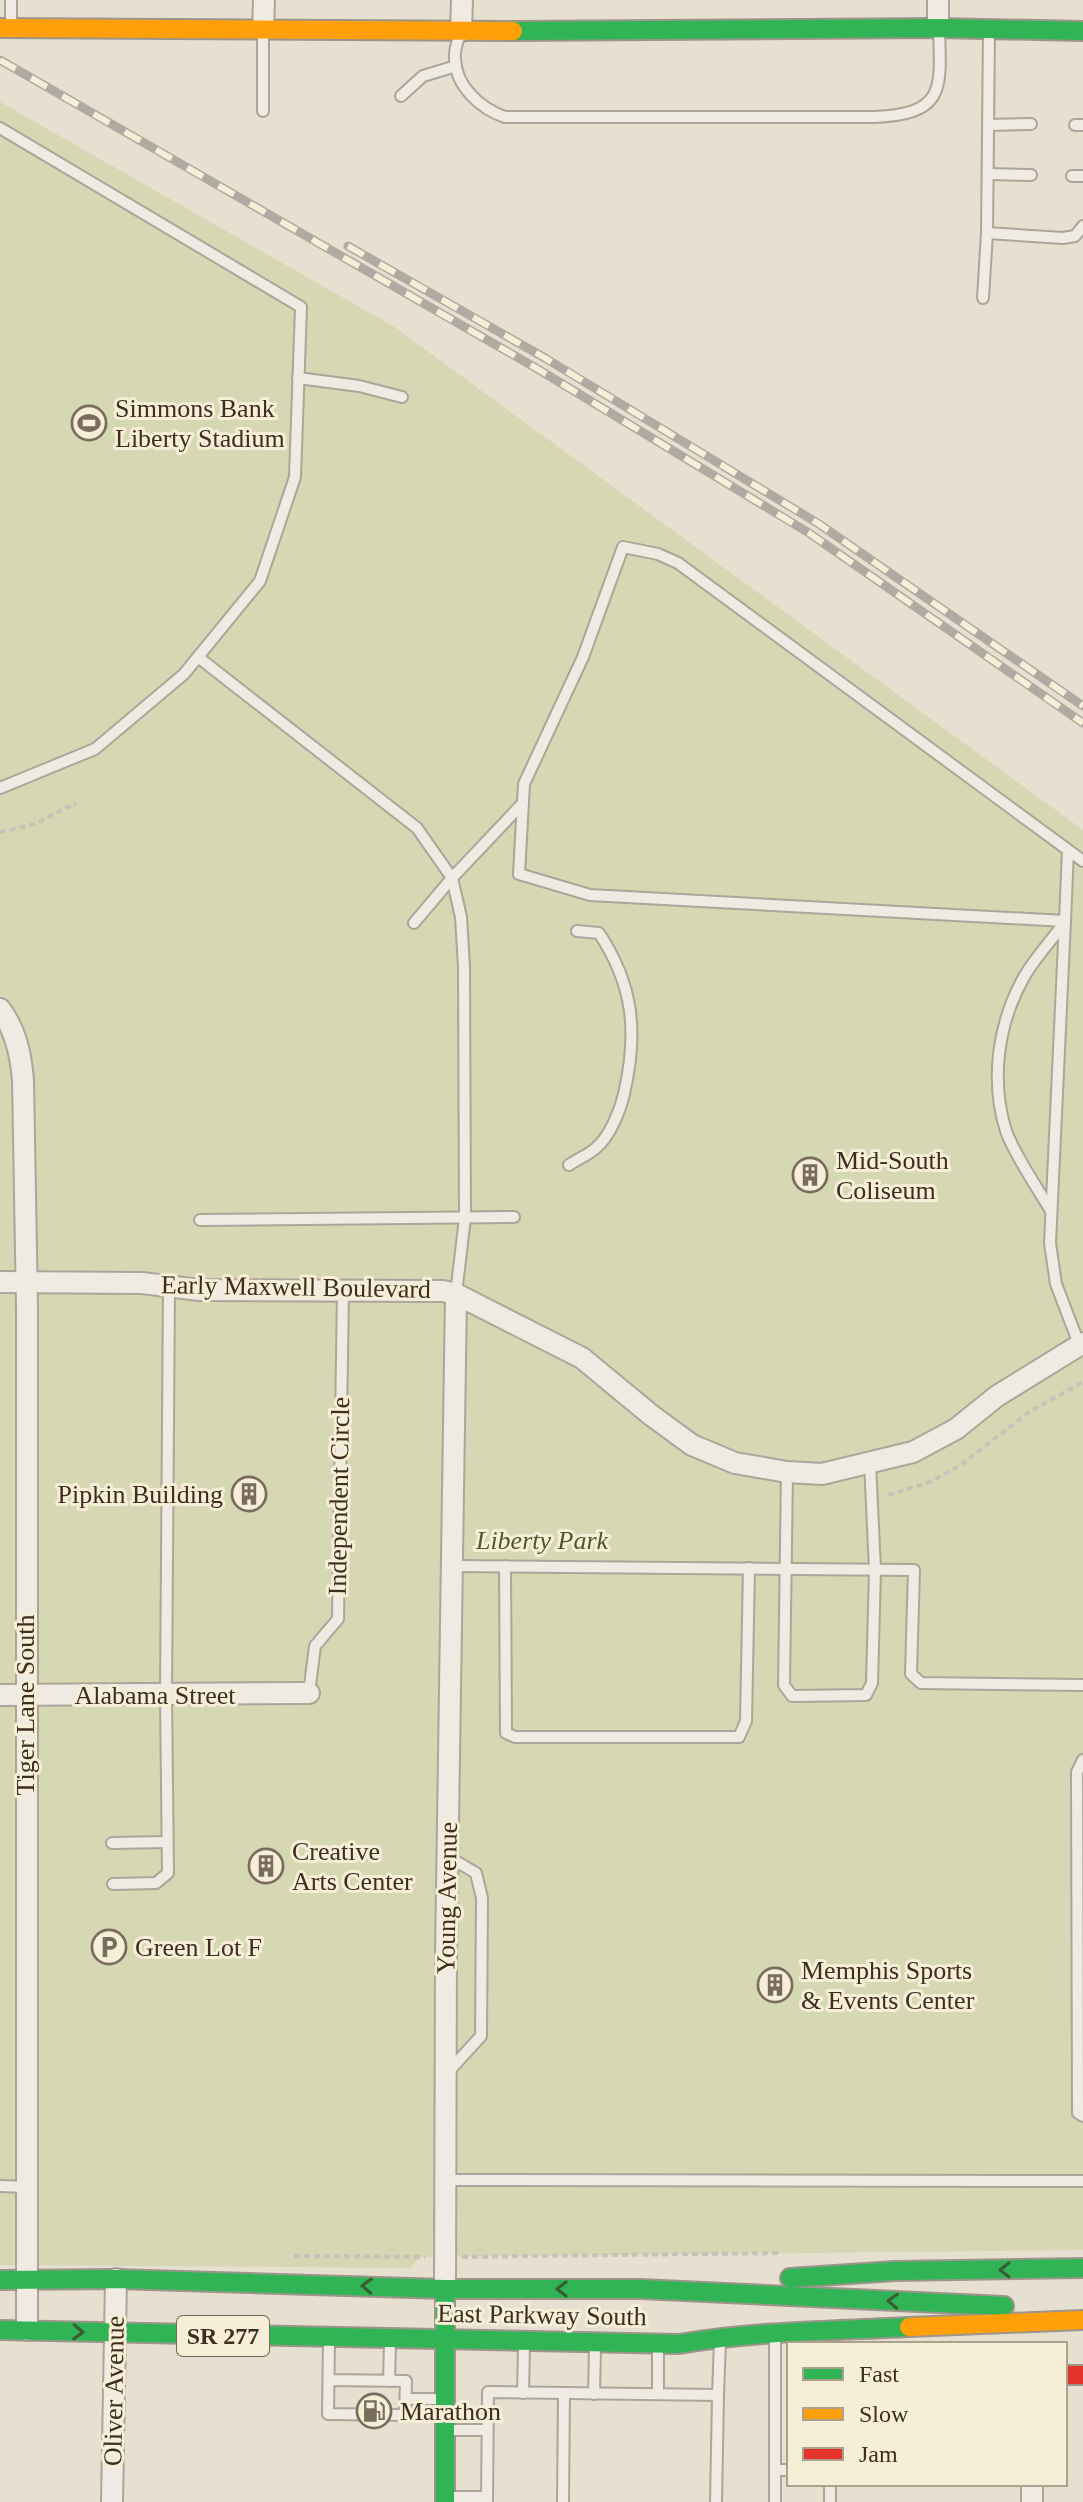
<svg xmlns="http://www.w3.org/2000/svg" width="1083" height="2502" font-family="Georgia,serif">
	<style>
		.green { fill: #d6d7b3 }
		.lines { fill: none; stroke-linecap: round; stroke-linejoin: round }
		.lane-casing { stroke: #ada599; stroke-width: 14 }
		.street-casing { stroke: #ada599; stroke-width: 24 }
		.fast-casing { stroke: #9c958a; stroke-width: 22 }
		.slow-casing { stroke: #9c958a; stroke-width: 22 }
		.jam-casing { stroke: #9c958a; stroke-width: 22 }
		.path { stroke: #c8c2b9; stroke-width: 4; stroke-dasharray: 6 4; stroke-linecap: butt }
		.lane { stroke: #efebe3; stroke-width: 10 }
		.street { stroke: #efebe3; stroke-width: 20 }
		.fast { stroke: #30b455; stroke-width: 18 }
		.slow { stroke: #ff9f0a; stroke-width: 18 }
		.jam { stroke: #e5322d; stroke-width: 18 }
		.rail-casing { stroke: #afaaa2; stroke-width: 9 }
		.rail { stroke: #f7eed8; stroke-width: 6; stroke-dasharray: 18; stroke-linecap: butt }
		.oneway { stroke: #385d33 }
		.labels { text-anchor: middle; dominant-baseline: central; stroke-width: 6; stroke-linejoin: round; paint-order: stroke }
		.shield { fill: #f7eed8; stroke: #756857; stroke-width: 2 }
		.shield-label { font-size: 24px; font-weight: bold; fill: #3d2e20 }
		.poi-label { font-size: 26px; fill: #3d2e20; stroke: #f7eed8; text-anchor: start }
		.street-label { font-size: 26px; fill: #3d2e20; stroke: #f7eed8 }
		.park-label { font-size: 26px; font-style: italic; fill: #4d5a26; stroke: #f7eed8 }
	</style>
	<rect width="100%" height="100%" fill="#e7e0d1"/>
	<polygon class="green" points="0,102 393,326 1083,830 1083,2250 420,2257 410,2268 0,2265"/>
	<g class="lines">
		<g class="lane-casing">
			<g id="lane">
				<polyline points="11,26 11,0"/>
				<path d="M 460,33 C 458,40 454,50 455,58 C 455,86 481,109 505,117 L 875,117 C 945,114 941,89 939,30"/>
				<polyline points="401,96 423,76 456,66"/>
				<polyline points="263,111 263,32"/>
				<polyline points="989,125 1031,124"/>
				<polyline points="1075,125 1083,125"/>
				<polyline points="0,128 301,307 295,477 260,581 184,674 95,749 0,788"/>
				<polyline points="988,174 1031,175"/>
				<polyline points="1072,176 1083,176"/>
				<polyline points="987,233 1063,238 1075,236 1083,226"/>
				<polyline points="983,298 987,233 989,31"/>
				<polyline points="298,378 359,386 402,397"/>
				<polyline points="198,657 417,828 452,878 461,917 464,967 465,1218 456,1294"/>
				<path d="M 1068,850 L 1065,921 L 590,895 L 519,874 L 524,784 L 583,657 L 623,547 L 658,554 L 678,563 C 813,662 948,761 1083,861"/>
				<polyline points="1065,921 1050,1243 1056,1284 1079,1344"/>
				<polyline points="414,923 452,878 523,803"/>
				<path d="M 569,1165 C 578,1159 588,1155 596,1148 C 610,1136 620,1111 624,1094 C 638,1033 634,986 599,933 L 577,931"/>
				<path d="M 1051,1211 C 1038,1189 1014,1154 1006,1131 C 990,1080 998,1023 1024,977 C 1035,958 1051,941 1064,923"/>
				<polyline points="200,1220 514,1217"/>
				<polyline points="787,1472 784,1685 792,1696 866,1695 872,1683 875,1570 870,1462"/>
				<polyline points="452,1566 914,1570 911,1674 921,1683 1083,1685"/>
				<polyline points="505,1566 506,1733 515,1737 739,1737 746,1721 749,1568"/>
				<polyline points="309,1693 315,1646 338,1619 343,1291"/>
				<polyline points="1083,1760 1077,1772 1078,2113 1083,2116"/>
				<polyline points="112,1843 167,1842"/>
				<polyline points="447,1856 476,1873 482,1898 481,2036 448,2072"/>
				<polyline points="113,1884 156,1883 168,1873 166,1695 169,1286"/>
				<polyline points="446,2180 1083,2181"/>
				<polyline points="0,2186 26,2187"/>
				<polyline points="775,2335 775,2502"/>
				<polyline points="658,2348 658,2394"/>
				<polyline points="329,2380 406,2381 405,2415 328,2414 329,2340"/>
				<polyline points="389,2381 390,2343"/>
				<polyline points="523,2393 524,2347"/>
				<polyline points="594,2394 595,2348"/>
				<polyline points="718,2395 720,2341"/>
				<polyline points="406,2399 444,2399"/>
				<polyline points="446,2430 487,2430"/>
				<polyline points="775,2470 789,2470"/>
				<polyline points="445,2497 487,2497"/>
				<polyline points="487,2502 488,2392 718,2395 716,2502"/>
				<polyline points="563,2502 564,2393"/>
				<polyline points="830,2502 830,2484"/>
			</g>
		</g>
		<g class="street-casing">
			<g id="street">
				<polyline points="938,0 938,28"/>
				<polyline points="263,30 264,0"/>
				<polyline points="461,31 462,0"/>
				<path d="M 0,1009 C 16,1030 21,1055 23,1080 L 27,1307 L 27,2330"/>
				<polyline points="0,1282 142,1283 199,1290 443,1291 456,1294 582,1358 651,1415 692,1445 735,1463 787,1472 822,1474 913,1452 956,1429 997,1396 1083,1343"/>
				<polyline points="0,1695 309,1693"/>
				<polyline points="445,2289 446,1954 456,1294"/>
				<polyline points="112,2502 116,2279"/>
				<polyline points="1032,2502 1032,2484"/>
			</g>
		</g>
		<g class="fast-casing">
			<g id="fast">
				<polyline points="513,31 938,28 1083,31"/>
				<polyline points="790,2278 895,2271 1083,2268"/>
				<polyline points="0,2280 116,2279 445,2289 640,2289 1004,2306"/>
				<polyline points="445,2289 445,2502"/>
				<path d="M 0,2330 L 679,2344 C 755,2331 832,2331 909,2327"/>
			</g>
		</g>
		<g class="slow-casing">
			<g id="slow">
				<polyline points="0,28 513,31"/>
				<polyline points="909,2327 1083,2320"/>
			</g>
		</g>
		<g class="jam-casing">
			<polyline id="jam" points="1065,2375 1083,2375"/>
		</g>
		<g class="path">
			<polyline points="0,832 35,824 76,803"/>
			<polyline points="888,1495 930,1482 961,1465 1029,1412 1083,1382"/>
			<polyline points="294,2256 425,2257"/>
			<polyline points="462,2257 781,2253"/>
		</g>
		<use href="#lane" class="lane"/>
		<use href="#street" class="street"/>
		<use href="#fast" class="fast"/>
		<use href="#slow" class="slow"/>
		<use href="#jam" class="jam"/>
		<g class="rail-casing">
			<g id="rail">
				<polyline points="0,60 536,368 809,533 1083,723"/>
				<polyline points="348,246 545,358 819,524 1083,706"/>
			</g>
		</g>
		<use href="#rail" class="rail"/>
	</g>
	<defs><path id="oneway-chevron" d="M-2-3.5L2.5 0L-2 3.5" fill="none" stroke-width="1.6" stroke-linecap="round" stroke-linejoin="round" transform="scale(2)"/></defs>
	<g class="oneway">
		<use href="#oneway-chevron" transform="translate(1005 2270) rotate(179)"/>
		<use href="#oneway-chevron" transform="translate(367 2286) rotate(-178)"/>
		<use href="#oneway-chevron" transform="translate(562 2289) rotate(-180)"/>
		<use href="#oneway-chevron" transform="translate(893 2301) rotate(-177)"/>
		<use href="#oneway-chevron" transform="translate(78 2332) rotate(2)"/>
	</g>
	<defs>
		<g id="stadium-ring" transform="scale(1.8)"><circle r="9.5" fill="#f7eed8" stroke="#786c5e" stroke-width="1.5"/><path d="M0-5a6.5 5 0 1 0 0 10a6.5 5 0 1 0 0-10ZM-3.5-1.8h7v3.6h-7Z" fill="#786c5e"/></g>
		<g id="building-ring" transform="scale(1.8)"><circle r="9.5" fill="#f7eed8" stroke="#786c5e" stroke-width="1.5"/><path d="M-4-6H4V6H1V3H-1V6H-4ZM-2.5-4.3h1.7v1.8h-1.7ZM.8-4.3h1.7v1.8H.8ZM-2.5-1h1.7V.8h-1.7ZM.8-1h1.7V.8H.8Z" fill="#786c5e"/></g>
		<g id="parking-ring" transform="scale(1.8)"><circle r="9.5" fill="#f7eed8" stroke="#786c5e" stroke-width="1.5"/><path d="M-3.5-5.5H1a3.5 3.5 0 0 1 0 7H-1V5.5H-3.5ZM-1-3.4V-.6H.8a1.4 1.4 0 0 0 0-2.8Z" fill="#786c5e"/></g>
		<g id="fuel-ring" transform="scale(1.8)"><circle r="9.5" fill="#f7eed8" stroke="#786c5e" stroke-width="1.5"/><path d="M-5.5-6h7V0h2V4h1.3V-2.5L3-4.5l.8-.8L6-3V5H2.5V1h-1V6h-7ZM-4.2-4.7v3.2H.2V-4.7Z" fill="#786c5e"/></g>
	</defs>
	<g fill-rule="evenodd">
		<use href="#stadium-ring" x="89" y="423"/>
		<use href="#building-ring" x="810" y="1175"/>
		<use href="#building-ring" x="249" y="1494"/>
		<use href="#building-ring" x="266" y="1866"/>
		<use href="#parking-ring" x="109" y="1947"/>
		<use href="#building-ring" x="775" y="1985"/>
		<use href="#fuel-ring" x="374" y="2411"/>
	</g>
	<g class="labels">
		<rect class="shield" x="177" y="2316" width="92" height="40" rx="6"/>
		<g class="shield-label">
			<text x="223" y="2336">SR 277</text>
		</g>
		<g class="poi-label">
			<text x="115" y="408">Simmons Bank<tspan x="115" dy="30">Liberty Stadium</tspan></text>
			<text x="836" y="1160">Mid-South<tspan x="836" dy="30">Coliseum</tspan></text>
			<text x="223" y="1494" text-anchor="end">Pipkin Building</text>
			<text x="292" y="1851">Creative<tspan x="292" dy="30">Arts Center</tspan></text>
			<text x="135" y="1947">Green Lot F</text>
			<text x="801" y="1970">Memphis Sports<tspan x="801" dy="30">&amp; Events Center</tspan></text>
			<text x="400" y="2411">Marathon</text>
		</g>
		<g class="street-label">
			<text transform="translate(296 1287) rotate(1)">Early Maxwell Boulevard</text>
			<text transform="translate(339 1496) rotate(-89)">Independent Circle</text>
			<text x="155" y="1695">Alabama Street</text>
			<text transform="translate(25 1705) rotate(-90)">Tiger Lane South</text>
			<text transform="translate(447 1898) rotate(-89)">Young Avenue</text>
			<text transform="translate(542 2315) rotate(1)">East Parkway South</text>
			<text transform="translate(114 2391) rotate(-89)">Oliver Avenue</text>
		</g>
		<g class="park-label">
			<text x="542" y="1540">Liberty Park</text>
		</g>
	</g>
	<rect x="787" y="2342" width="280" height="144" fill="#f7eed8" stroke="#ada18e" stroke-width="2"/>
	<rect x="803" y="2368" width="40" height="12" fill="#30b455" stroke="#ada18e" stroke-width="2"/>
	<text x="859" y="2382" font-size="24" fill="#3d2e20">Fast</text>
	<rect x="803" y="2408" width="40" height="12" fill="#ff9f0a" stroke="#ada18e" stroke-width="2"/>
	<text x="859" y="2422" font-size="24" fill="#3d2e20">Slow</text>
	<rect x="803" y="2448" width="40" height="12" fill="#e5322d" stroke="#ada18e" stroke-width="2"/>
	<text x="859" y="2462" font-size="24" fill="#3d2e20">Jam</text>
</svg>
